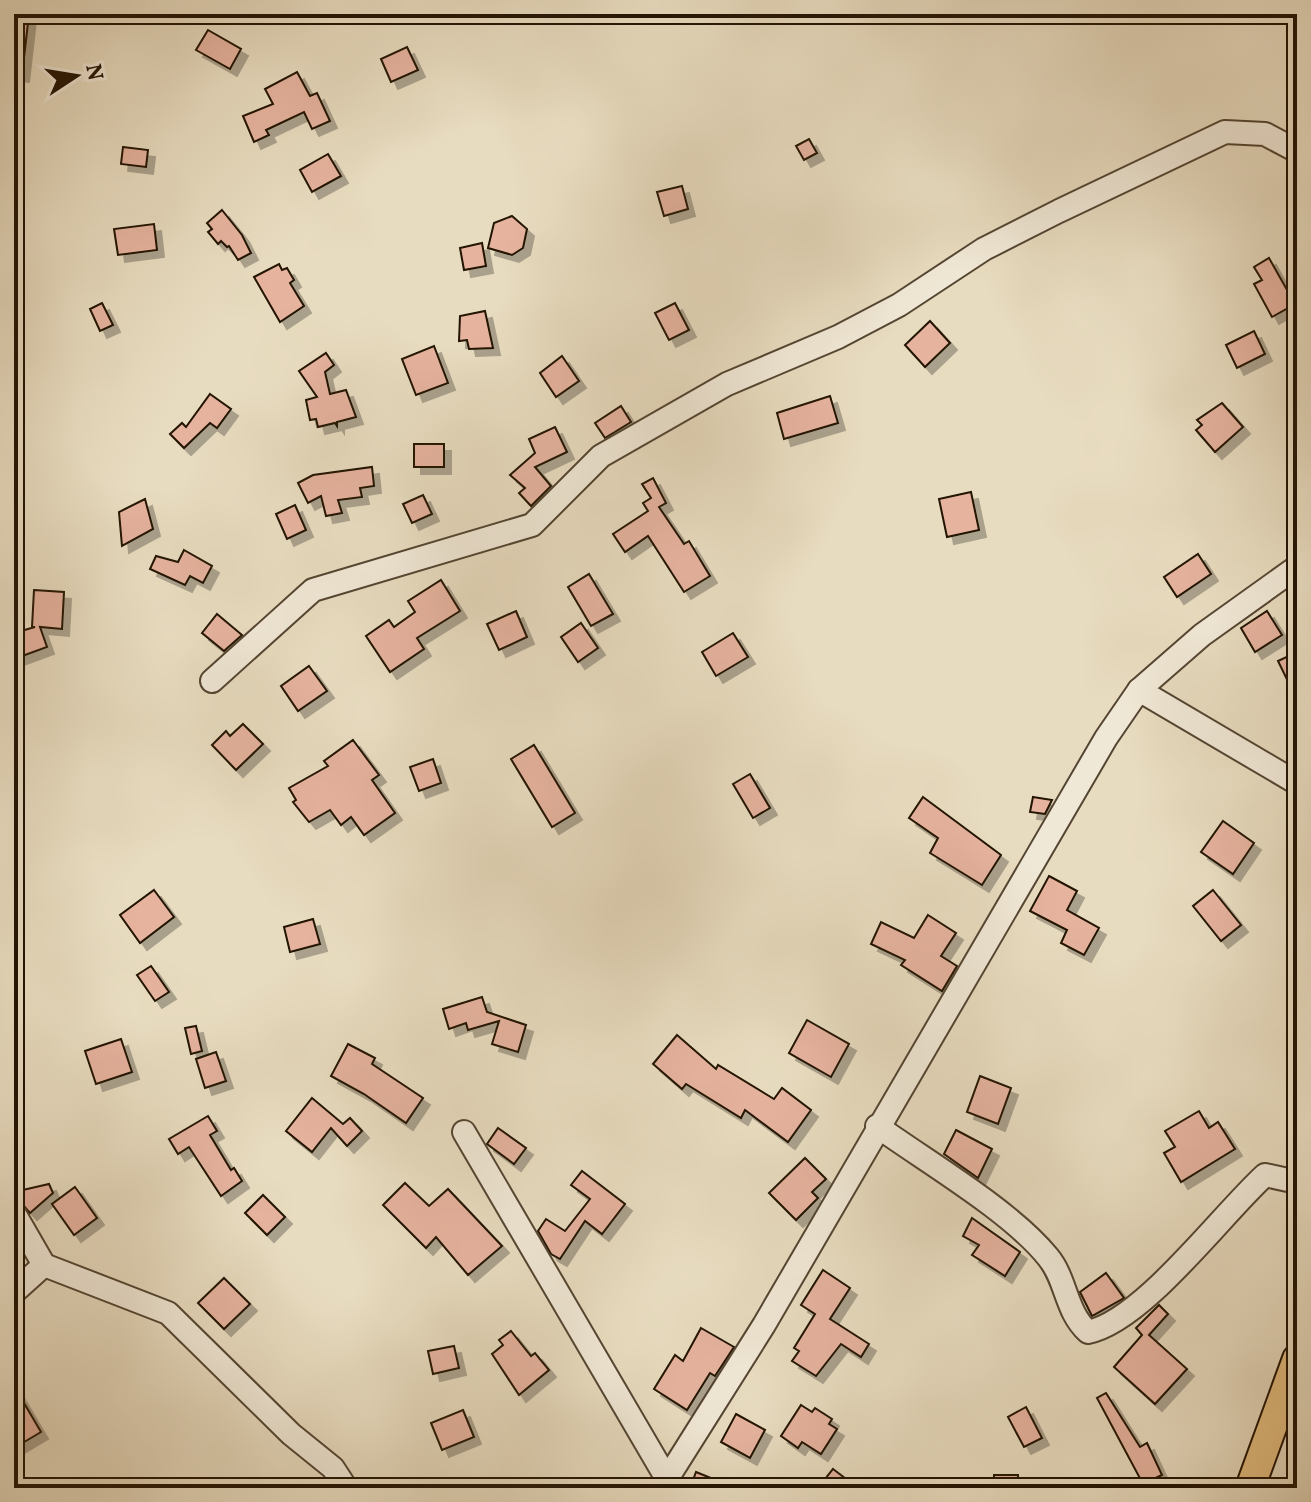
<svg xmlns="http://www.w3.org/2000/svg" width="1311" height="1502" font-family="Vollkorn,serif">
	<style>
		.building { fill: #e6b39f; stroke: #221303; stroke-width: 2; filter: url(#shadow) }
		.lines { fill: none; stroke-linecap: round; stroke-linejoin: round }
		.minor-casing { stroke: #544532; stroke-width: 26 }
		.major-casing { stroke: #221303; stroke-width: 32 }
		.minor { stroke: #f0e8d6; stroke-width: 22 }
		.major { stroke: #e4be80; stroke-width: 28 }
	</style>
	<defs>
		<filter id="shadow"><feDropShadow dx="7" dy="7" stdDeviation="0" flood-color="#0004"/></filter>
	</defs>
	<rect width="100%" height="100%" fill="#e8dcc0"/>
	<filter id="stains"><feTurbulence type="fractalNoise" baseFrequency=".0025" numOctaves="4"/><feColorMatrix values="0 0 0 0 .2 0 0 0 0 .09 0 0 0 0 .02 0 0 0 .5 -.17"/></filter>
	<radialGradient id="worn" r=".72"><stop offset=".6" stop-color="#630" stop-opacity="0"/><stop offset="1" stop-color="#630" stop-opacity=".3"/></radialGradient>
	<g class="building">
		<polygon points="14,14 29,14 22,75 14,74"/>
		<polygon points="208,30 241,49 230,69 196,50"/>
		<polygon points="407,47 418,70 391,82 381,59"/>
		<polygon points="297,72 310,96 317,93 330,121 312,129 304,112 266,130 269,135 254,142 243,116 273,104 265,89"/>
		<polygon points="809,139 817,153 804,160 796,146"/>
		<polygon points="123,147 148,150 146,167 121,164"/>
		<polygon points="328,154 341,176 312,192 300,170"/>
		<polygon points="682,186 688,209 664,216 657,192"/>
		<polygon points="222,210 242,235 251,253 238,260 229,246 227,247 221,241 218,244 208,232 212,229 207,223"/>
		<polygon points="512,216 527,229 523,248 512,255 488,248 494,223"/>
		<polygon points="154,224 157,250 118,255 114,229"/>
		<polygon points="482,243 486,266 464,270 460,248"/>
		<polygon points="1269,258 1295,304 1272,317 1254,284 1262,280 1254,267"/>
		<polygon points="279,264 282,270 287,268 294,280 290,283 304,306 280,322 254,277"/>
		<polygon points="102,303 113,325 100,331 90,309"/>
		<polygon points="675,303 689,330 669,340 655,313"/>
		<polygon points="485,311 493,348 469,349 467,340 459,341 460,316"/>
		<polygon points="930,321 950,343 925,367 905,345"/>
		<polygon points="1254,331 1265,354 1237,368 1226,345"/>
		<polygon points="434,346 448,383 416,395 402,359"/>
		<polygon points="326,353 334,365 325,372 330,394 346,390 356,417 337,422 337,426 335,423 318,427 316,419 310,420 306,400 317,397 299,371"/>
		<polygon points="562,356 579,381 556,397 540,373"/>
		<polygon points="210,394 231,409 217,428 210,423 184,448 170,434 182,423 186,427"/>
		<polygon points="830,396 838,423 784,439 777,413"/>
		<polygon points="1222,403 1243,427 1215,452 1196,430 1202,425 1197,420"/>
		<polygon points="621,406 631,422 605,438 595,423"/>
		<polygon points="555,427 567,452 535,467 551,486 531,506 519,493 525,488 510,475 535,453 529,439"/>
		<rect x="414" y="444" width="30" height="23"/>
		<polygon points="372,467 374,486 360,488 362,497 338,500 342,513 326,516 321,496 308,503 298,483 313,475"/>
		<polygon points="653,478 666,503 659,507 684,544 689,541 710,576 684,592 648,536 625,552 613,534 648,511 643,503 651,498 642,484"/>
		<polygon points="971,492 979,530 947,537 939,499"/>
		<polygon points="423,495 432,514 412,523 403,504"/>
		<polygon points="145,499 153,529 122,546 119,512"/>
		<polygon points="295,505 306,530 287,539 276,514"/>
		<polygon points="184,550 212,566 203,583 190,576 185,585 150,569 156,556 178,562"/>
		<polygon points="1198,554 1211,574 1177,597 1164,577"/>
		<polygon points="589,574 613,614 591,626 568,587"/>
		<polygon points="441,580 460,611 417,638 424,649 390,672 366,636 389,620 394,627 415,612 408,601"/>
		<polygon points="34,590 64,592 62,629 40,627 47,647 14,659 14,633 35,627 32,627"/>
		<polygon points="516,611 527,637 499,650 487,624"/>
		<polygon points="1267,611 1282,635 1255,652 1241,628"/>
		<polygon points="217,614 242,635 224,651 202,633"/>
		<polygon points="581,623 598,648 578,662 561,637"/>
		<polygon points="733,633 748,657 716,676 702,652"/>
		<polygon points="1297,652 1297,700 1278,661"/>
		<polygon points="309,666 327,691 298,711 281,686"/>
		<polygon points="243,724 263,744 236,770 212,745 226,731 230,736"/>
		<polygon points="353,740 379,775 372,780 395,813 364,835 351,817 341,825 330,810 309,822 293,802 296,800 289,788 328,766 324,761"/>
		<polygon points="534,745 575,813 552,827 511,759"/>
		<polygon points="433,759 441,783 419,791 410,767"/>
		<polygon points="750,774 770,808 753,818 733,784"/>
		<polygon points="923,797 1001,855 982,885 930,853 938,838 909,818"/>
		<polygon points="1033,797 1052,800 1045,814 1030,812"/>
		<polygon points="1223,821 1254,843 1233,874 1201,852"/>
		<polygon points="1049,876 1077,891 1067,910 1099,928 1084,955 1061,943 1067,930 1030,911"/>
		<polygon points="154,890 174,917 140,943 120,915"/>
		<polygon points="1213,890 1241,925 1221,941 1193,906"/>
		<polygon points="928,915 956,933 941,956 957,966 942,991 901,965 905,960 871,944 881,922 914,938"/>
		<polygon points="313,919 320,944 290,952 284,927"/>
		<polygon points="151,966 169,992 155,1001 137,975"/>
		<polygon points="482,997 487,1012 526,1025 518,1052 492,1044 499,1021 468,1030 466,1023 449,1029 443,1009"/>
		<polygon points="807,1020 849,1044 831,1077 789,1053"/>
		<polygon points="196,1026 202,1051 191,1054 185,1028"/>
		<polygon points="677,1035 716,1069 718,1065 774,1099 782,1088 811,1110 788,1142 745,1110 741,1118 686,1084 682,1089 653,1064"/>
		<polygon points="121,1039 132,1072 96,1084 85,1051"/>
		<polygon points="348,1044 375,1058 372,1064 423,1098 406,1123 364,1094 331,1076"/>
		<polygon points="216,1052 226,1081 205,1088 196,1059"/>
		<polygon points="980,1076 1011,1088 998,1124 967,1112"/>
		<polygon points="312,1098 343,1124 350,1118 362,1131 347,1146 331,1128 312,1152 286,1131"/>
		<polygon points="1199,1111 1209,1128 1218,1122 1235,1149 1181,1182 1164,1153 1175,1147 1165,1131"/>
		<polygon points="208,1116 217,1131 210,1135 231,1170 234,1168 242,1181 221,1196 189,1147 178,1154 169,1139"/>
		<polygon points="498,1128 526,1148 514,1164 487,1144"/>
		<polygon points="956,1130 992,1149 978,1178 944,1154"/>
		<polygon points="805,1158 826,1179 812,1192 818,1198 796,1220 769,1193"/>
		<polygon points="582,1171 625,1204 602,1234 585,1221 560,1259 551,1254 538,1231 546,1219 565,1231 590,1199 571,1185"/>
		<polygon points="405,1183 429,1206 448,1189 502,1246 468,1275 436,1237 426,1248 383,1205"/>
		<polygon points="49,1184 53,1193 30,1213 14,1195 14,1192"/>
		<polygon points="75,1187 97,1218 74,1235 52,1204"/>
		<polygon points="263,1195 285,1217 267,1235 245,1213"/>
		<polygon points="972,1218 1020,1252 1005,1276 972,1255 979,1245 963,1236"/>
		<polygon points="823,1270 850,1288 830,1319 869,1344 861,1357 841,1344 816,1376 792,1361 799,1351 794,1348 815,1314 801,1305"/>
		<polygon points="1106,1273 1124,1298 1092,1316 1080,1292"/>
		<polygon points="224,1278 250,1304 224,1329 198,1303"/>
		<polygon points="1159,1305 1168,1314 1149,1335 1187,1369 1155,1404 1114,1367 1142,1335 1136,1328"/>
		<polygon points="701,1328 734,1347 715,1376 710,1373 687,1410 654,1389 675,1355 683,1361"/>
		<polygon points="511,1331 531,1356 535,1353 549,1370 519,1395 492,1354 503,1345 499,1340"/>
		<polygon points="454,1346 459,1368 433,1374 428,1351"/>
		<polygon points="14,1386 41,1432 14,1448"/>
		<polygon points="1106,1393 1140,1447 1147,1443 1162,1475 1143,1484 1097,1398"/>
		<polygon points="801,1405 812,1412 815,1408 832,1419 829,1424 837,1429 821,1454 802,1442 798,1448 781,1436"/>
		<polygon points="1026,1407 1042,1438 1024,1447 1008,1417"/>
		<polygon points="463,1410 474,1437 442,1450 431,1423"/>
		<polygon points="736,1414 765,1430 750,1458 721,1442"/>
		<polygon points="833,1469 858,1488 818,1488"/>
		<polygon points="696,1472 733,1487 733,1488 690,1488"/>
		<rect x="994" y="1475" width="24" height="13"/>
	</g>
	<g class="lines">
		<g class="minor-casing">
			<g id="minor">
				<polyline points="212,681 313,590 532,525 601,456 727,384 838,337 899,305 984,249 1059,211 1225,132 1265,134 1297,151"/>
				<polyline points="1139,690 1297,783"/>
				<path d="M 877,1126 C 927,1162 1011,1211 1048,1257 C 1067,1280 1065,1311 1088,1332 C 1143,1321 1221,1215 1265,1175 L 1297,1182"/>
				<polyline points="464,1132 667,1479"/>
				<polyline points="14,1213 44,1265 168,1313 291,1434 333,1468 346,1488"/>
				<polyline points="14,1292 44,1265"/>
				<polyline points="671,1488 667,1479 764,1325 1106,738 1139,690 1202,635 1297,567"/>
			</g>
		</g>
		<g class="major-casing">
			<polyline id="major" points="1250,1488 1297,1359"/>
		</g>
		<use href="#minor" class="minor"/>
		<use href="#major" class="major"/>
	</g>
	<rect width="1311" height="1502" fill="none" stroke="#e8dcc0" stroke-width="48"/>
	<rect x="16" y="16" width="1279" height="1470" fill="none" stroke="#221303" stroke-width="4"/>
	<rect x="24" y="24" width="1263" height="1454" fill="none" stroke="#221303" stroke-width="2"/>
	<g transform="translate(76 76) rotate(78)" stroke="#f0e8d6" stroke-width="6" paint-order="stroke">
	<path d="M0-6L14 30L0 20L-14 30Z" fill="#221303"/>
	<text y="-12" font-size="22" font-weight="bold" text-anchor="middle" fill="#221303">N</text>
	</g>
	<rect width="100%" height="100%" filter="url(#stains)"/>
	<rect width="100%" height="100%" fill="url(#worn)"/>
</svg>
